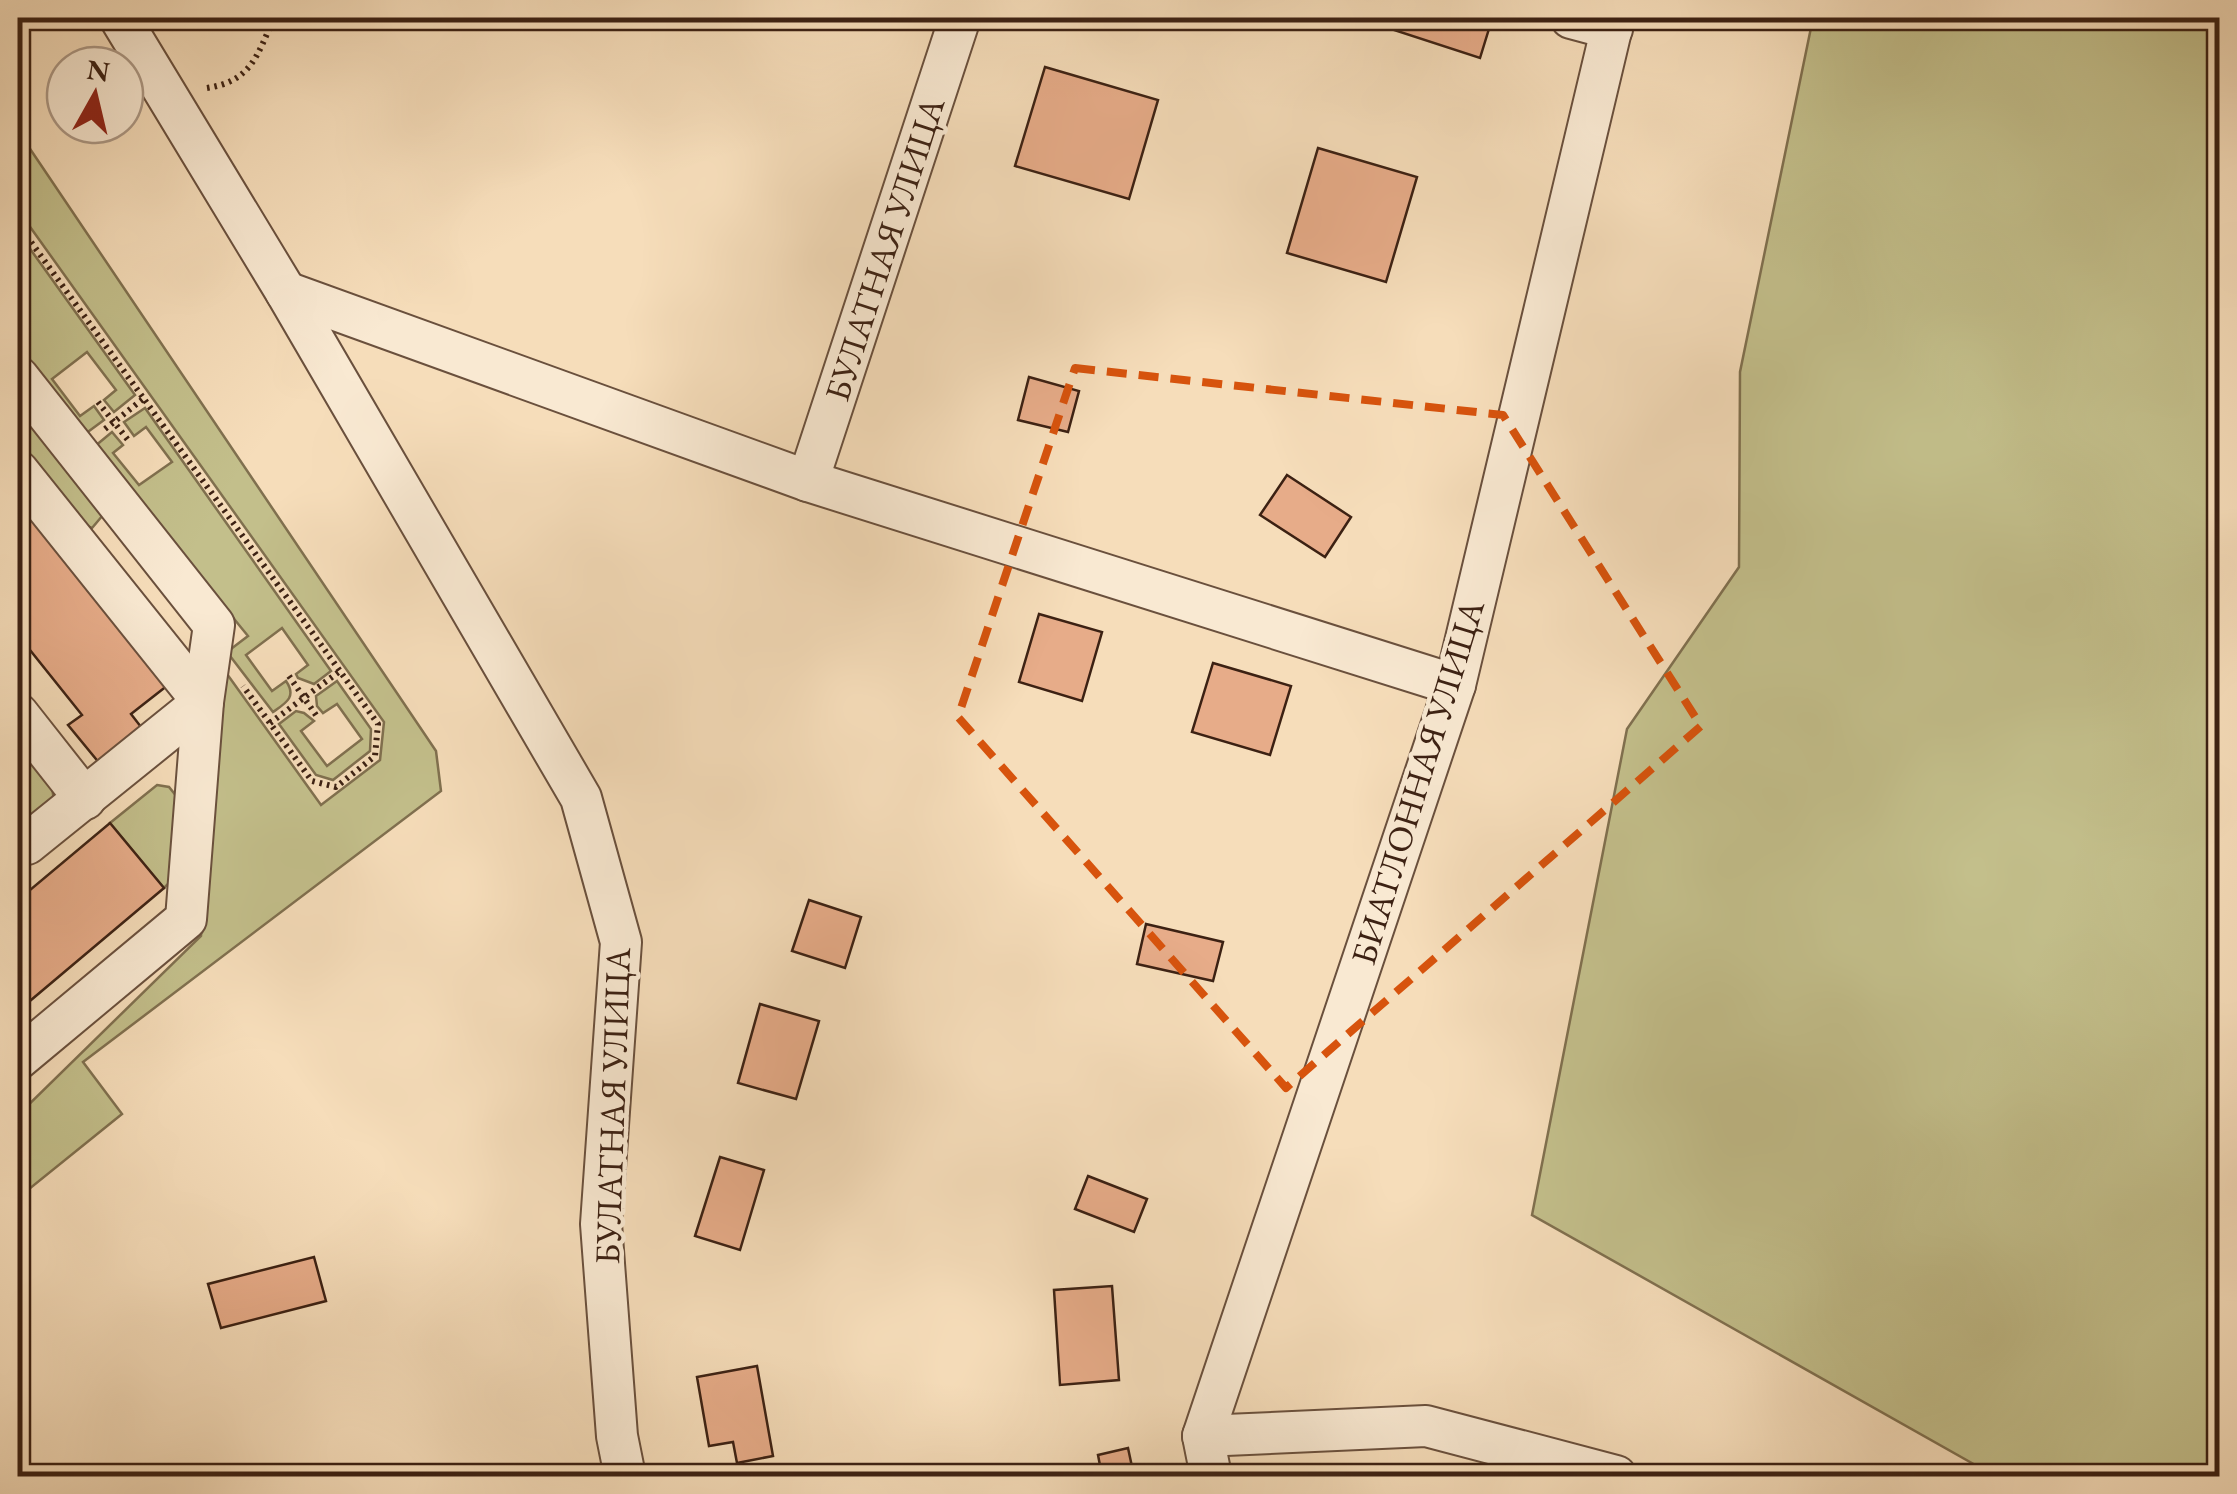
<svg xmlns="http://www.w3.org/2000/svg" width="2237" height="1494" font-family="'EB Garamond',serif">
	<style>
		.green { fill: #c3bf8b; stroke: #80704f; stroke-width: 2.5 }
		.building { fill: #e7ac89; stroke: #3c2113; stroke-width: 2.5 }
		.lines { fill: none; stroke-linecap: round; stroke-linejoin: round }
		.minor-casing { stroke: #6a503d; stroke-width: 44 }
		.path { stroke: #3c2113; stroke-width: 6; stroke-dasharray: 2.5 5; stroke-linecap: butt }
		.minor { stroke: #f9e9d2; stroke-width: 40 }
		.marked { fill: none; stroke: #d7530d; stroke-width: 8; stroke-dasharray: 20 12; stroke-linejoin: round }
		.labels { text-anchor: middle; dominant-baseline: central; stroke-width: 9; stroke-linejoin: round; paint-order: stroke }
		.street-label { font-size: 35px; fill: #3c2113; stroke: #f9e9d2 }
	</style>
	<rect width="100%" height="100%" fill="#f6ddba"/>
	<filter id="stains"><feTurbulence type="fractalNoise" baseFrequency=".002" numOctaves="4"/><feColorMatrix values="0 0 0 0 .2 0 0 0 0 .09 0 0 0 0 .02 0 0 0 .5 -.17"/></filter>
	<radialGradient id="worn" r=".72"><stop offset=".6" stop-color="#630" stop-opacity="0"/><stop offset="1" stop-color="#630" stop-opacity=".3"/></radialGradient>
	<g class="green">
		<polygon points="1813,18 2219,18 2219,1467 1986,1471 1532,1215 1627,729 1739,567 1740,372"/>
		<polygon points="18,131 436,751 441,791 83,1062 122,1114 18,1198 18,1115 201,936 222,667 321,805 380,760 384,722 18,210"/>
		<path d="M 18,232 L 135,395 L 114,412 L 104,400 L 116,390 L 87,352 L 52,379 L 80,416 L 94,406 L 104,420 L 85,434 C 60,405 30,377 18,339 Z"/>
		<polygon points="18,401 103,515 92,528 74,521 18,451"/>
		<path d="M 145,408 L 331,671 L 314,684 L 298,678 L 296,674 L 308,665 L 282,628 L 246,655 L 272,691 L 286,681 C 297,697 286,703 273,712 L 227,652 L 248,636 L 94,447 L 112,432 L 123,445 L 113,453 L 139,485 L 172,462 L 146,427 L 134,436 L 124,422 Z"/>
		<polygon points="337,681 371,729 370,751 333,780 316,775 279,724 296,711 304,713 314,721 301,731 327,766 362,739 337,704 323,713 317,706 316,696"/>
		<polygon points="18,744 52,786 54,802 18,832"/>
		<polygon points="157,785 169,787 177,797 176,876 164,888 110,823"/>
	</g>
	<g class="building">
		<polygon points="1398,18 1486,18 1492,19 1480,58 1394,30"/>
		<polygon points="1045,67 1158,100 1129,199 1015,166"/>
		<polygon points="1318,148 1417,177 1386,282 1287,253"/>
		<polygon points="1029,377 1079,391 1068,432 1018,420"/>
		<polygon points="1287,475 1351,517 1325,557 1260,515"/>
		<polygon points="18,499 168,685 131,714 148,736 105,770 68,725 82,715 18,635"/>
		<polygon points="1039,614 1102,632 1082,701 1019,682"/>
		<polygon points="1213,663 1291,686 1270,755 1192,732"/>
		<polygon points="110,823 164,888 18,1011 18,900"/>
		<polygon points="809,900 861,917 845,968 792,951"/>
		<polygon points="1146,924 1223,942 1213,981 1137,964"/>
		<polygon points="760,1004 819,1021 796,1099 738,1083"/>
		<polygon points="720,1157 764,1170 740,1250 695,1236"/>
		<polygon points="1088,1176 1147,1199 1134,1232 1075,1209"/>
		<polygon points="314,1257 326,1301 221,1328 208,1284"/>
		<polygon points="1112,1286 1119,1380 1060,1385 1054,1290"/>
		<polygon points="757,1366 773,1456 737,1463 733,1442 709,1446 697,1377"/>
		<polygon points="1128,1448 1134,1476 1102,1476 1098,1455"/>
	</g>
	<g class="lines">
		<g class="minor-casing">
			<g id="minor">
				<polyline points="120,18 286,292 581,798 621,942 601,1224 617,1436 625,1476"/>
				<polyline points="1571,18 1612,29"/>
				<polyline points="286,292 808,481 1455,685"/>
				<polyline points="18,377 214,625 203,702 27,844"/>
				<polyline points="18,471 203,702 186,919 18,1059"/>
				<polyline points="808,481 960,18"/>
				<polyline points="18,714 85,799"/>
				<polyline points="1203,1436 1426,1426 1616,1476"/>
				<polyline points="1211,1476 1203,1436 1455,685 1614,18"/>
			</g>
		</g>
		<g class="path">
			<path d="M 207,88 C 252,81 257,55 274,18"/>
			<polyline points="18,224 378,724 375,756 336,787 312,781 243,686"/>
			<polyline points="98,402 128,440"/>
			<polyline points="105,429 143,399"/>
			<polyline points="289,676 318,718"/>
			<polyline points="270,723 340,671"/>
		</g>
		<use href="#minor" class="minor"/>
	</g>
	<path class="marked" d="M 1075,368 L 1503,415 L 1701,726 L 1286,1088 L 958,717 Z"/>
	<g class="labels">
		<g class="street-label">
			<text transform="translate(884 249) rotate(-72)">БУЛАТНАЯ УЛИЦА</text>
			<text transform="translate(1417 782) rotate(-73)">БИАТЛОННАЯ УЛИЦА</text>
			<text transform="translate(612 1106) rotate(-88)">БУЛАТНАЯ УЛИЦА</text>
		</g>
	</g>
	<rect width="2237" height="1494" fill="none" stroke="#f6ddba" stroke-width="60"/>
	<rect x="20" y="20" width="2197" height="1454" fill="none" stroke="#3c2113" stroke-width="5"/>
	<rect x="30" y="30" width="2177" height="1434" fill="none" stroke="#3c2113" stroke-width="2.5"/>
	<g transform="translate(95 95) rotate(8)"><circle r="48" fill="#f9e9d2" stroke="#ad9986" stroke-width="2.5"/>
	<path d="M0-8L18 38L0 25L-18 38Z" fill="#8f2418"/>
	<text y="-15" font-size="28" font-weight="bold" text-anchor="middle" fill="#3c2113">N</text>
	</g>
	<rect width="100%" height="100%" filter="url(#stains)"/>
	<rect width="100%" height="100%" fill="url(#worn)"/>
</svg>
